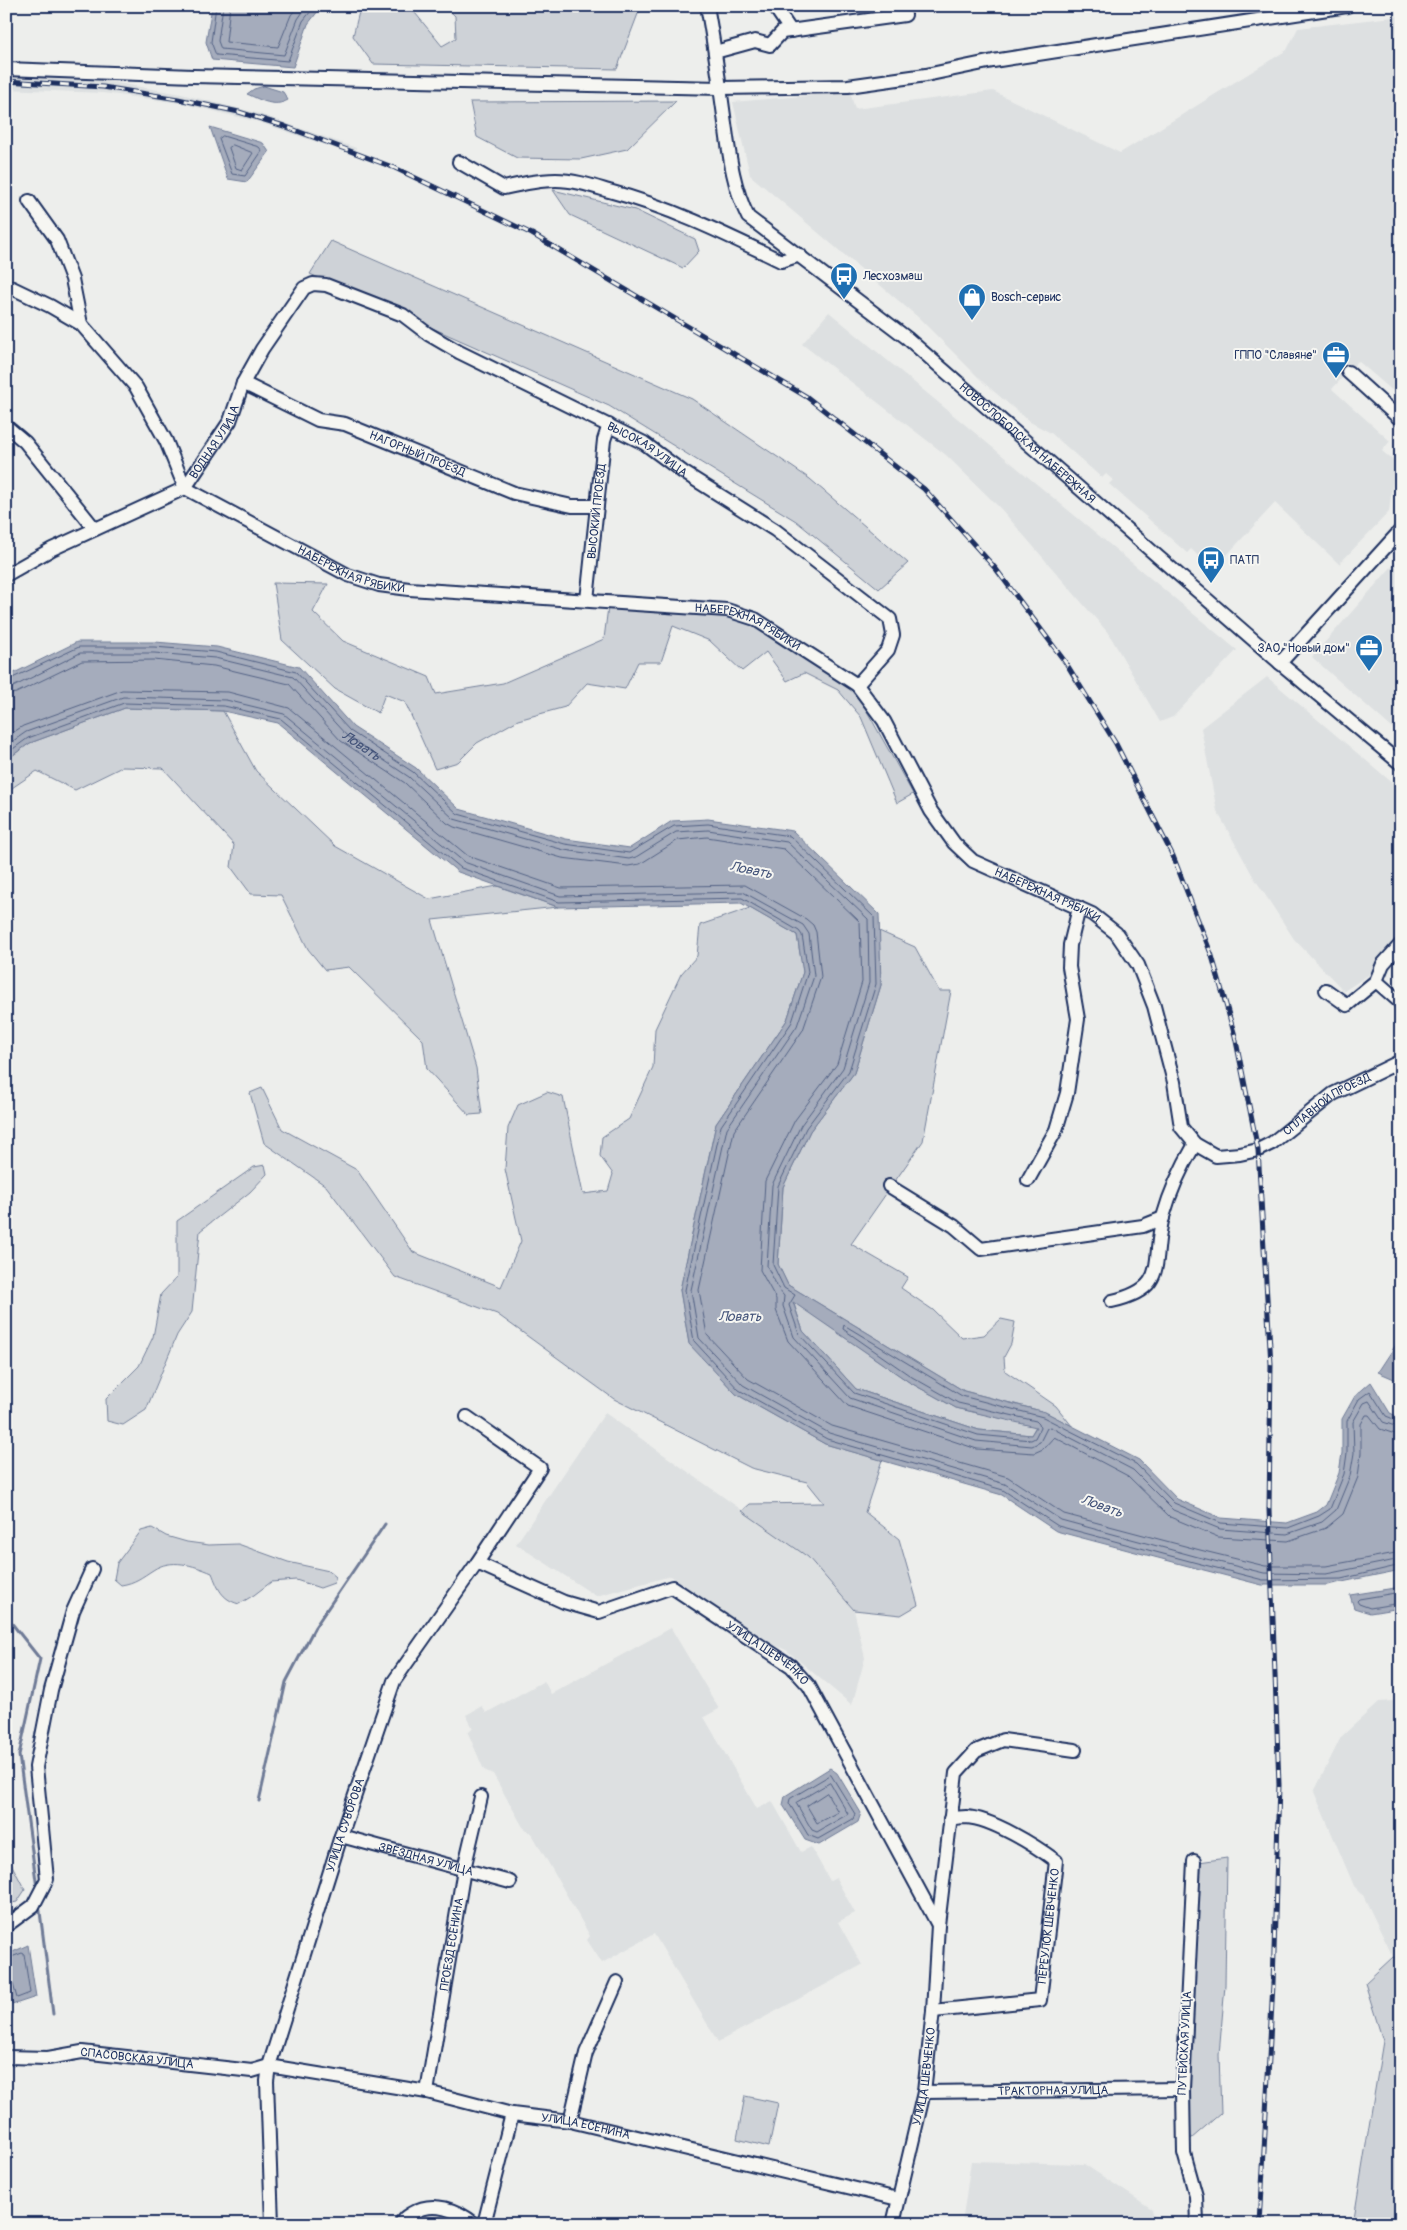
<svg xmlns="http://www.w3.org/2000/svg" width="1407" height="2230" font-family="Pangolin,sans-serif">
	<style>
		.built { fill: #dde0e1 }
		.green { fill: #ced2d7; stroke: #74809a }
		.water { fill: #a5acbc; stroke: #6e7a96; fill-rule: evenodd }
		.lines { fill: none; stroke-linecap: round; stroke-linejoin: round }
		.shore { stroke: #526184; stroke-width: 1 }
		.stream { stroke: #6e7a96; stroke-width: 3 }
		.minor-casing { stroke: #1b2f5e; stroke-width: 16 }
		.minor { stroke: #f6f6f2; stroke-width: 12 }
		.rail-casing { stroke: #1b2f5e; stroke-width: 5 }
		.rail { stroke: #f6f6f2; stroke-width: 3; stroke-dasharray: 9; stroke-linecap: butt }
		.labels { text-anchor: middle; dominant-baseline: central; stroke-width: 4; stroke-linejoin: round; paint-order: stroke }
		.poi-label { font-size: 12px; fill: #1b2f5e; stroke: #f6f6f2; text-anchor: start }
		.street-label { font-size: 12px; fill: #1b2f5e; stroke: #f6f6f2 }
		.water-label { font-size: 14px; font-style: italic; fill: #44547a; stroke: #f6f6f2 }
	</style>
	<rect width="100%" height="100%" fill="#edeeec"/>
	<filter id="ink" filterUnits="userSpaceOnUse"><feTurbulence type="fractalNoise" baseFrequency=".02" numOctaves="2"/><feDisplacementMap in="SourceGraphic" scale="10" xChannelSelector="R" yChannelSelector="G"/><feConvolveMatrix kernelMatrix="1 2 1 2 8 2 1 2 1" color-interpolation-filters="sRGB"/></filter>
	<g filter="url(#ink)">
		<g class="built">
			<polygon points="1401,16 1401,398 1358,361 1332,389 1390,441 1382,451 1395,462 1389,512 1339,564 1275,503 1213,570 1191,549 1187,553 1109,484 1113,480 1106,474 1102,478 1051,433 1030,422 984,383 919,318 750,175 733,102 850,92 855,109 993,91 1120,153 1287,50 1298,28"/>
			<polygon points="6,74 106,81 181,94 257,113 356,148 354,155 259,122 180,103 103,93 6,89"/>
			<polygon points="829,312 1237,650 1173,717 1160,722 1109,634 1001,509 946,455 802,344"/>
			<polygon points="1401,556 1401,736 1312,657"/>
			<polygon points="1267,677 1401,790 1401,940 1373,972 1344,991 1294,939 1253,876 1217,811 1201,728"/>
			<polygon points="605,1413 808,1557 854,1610 865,1658 852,1705 786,1650 774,1645 718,1610 671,1576 596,1596 516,1544"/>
			<polygon points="671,1628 719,1709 704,1717 757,1809 772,1801 801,1852 811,1847 830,1881 836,1878 855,1913 838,1922 862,1965 718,2042 654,1934 602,1963 587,1940 590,1936 532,1834 523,1827 493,1774 484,1770 468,1733 473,1728 466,1715 482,1706 486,1713 544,1681 551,1694"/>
			<polygon points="1401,1691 1401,1959 1393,1957 1363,1895 1354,1886 1314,1792 1341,1737 1379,1702 1393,1701"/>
			<polygon points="971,2161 1084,2164 1152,2209 1155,2224 962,2224"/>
		</g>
		<g class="green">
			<polygon points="365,6 411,8 442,46 456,38 455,16 445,6 641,6 617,69 373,64 353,36 360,8"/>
			<polygon points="676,101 627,149 581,159 517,158 477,137 470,102"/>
			<polygon points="553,190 635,210 695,239 699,251 683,268 570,215"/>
			<polygon points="331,241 692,399 810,479 908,563 879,589 796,521 609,406 310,274"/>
			<polygon points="273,583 328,584 313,612 343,641 429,677 436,694 503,683 604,639 608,607 723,614 746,621 851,688 863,704 913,794 897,803 861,717 838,690 804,673 787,681 766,652 742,671 710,641 673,626 661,662 638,662 625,689 587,683 565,707 518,720 477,743 458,762 435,769 405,702 385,694 378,713 335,689 282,640"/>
			<polygon points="125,708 223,711 256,771 335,846 429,899 497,886 558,907 432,920 476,1068 482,1114 469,1115 427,1069 423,1040 349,967 325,970 308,949 281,895 251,894 231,867 234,845 163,768 122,767 75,790 37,771 6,792 6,760 30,743"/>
			<polygon points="750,908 797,935 803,972 787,1020 716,1124 680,1290 689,1343 736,1394 825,1444 882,1460 865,1512 899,1539 918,1605 901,1615 854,1610 808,1557 742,1511 750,1504 824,1503 807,1482 751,1468 614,1399 497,1314 395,1277 326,1186 264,1143 250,1093 262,1088 282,1129 357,1170 413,1252 501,1287 521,1241 505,1169 508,1128 518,1105 547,1092 563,1097 583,1194 608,1191 613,1174 600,1156 602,1137 629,1119 653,1067 655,1029 681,974 697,956 700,925"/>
			<polygon points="879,931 915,947 939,991 951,991 923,1141 851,1244 908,1277 901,1288 933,1310 962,1338 984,1335 1001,1319 1015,1322 1011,1344 1004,1357 1005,1371 1056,1406 1072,1426 1045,1412 964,1391 788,1285 778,1265 783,1187 810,1131 854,1073 881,985"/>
			<polygon points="265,1165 267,1174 250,1192 200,1231 192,1312 177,1335 146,1410 123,1425 107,1421 106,1399 139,1366 153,1337 161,1294 177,1277 177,1221 254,1167"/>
			<polygon points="793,1301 909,1382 956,1408 1036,1426 1031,1435 979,1430 856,1389 803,1331"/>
			<path d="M 152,1528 L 166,1536 L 187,1542 L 209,1545 L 238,1544 L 288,1562 L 329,1571 L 336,1577 L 334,1583 L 320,1588 L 296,1580 L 271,1582 L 254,1595 L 239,1604 C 221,1599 218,1588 212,1573 C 193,1565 171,1558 153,1570 C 142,1577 135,1583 121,1585 L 114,1579 L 117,1563 L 141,1531 Z"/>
			<polygon points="6,1854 25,1890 17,1902 6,1904"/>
			<polygon points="1227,1858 1225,1985 1219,2055 1221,2113 1191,2139 1188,2109 1199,1862"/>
			<polygon points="1393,1957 1401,1959 1401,2224 1353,2224 1383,2041 1365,1983"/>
			<polygon points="745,2096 778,2103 769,2147 737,2139"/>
		</g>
		<g class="water">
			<polygon points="212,6 322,6 308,24 293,67 212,60 206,42"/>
			<path d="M 264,86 L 283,92 L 288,100 C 274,108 261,100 247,94 L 254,89 Z"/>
			<polygon points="210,127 263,143 269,152 247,182 228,179"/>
			<path d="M 77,642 L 155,642 L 217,647 L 299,667 L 353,727 L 416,768 L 459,809 L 566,839 L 630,848 L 672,821 L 708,819 L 793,831 L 879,914 L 881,985 L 854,1073 L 810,1131 L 783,1187 L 778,1264 L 788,1285 L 964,1391 L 1045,1412 L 1139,1460 L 1177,1499 L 1221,1518 L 1287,1523 L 1317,1512 L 1326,1505 L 1339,1473 L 1342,1453 L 1342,1419 L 1355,1396 L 1371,1382 L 1390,1413 L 1401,1418 L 1401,1570 L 1327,1585 L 1262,1585 L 1196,1568 L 1056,1531 L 1002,1495 L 825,1444 L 736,1394 L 689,1344 L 680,1290 L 716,1124 L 787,1020 L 803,972 L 797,935 L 741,903 L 558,907 L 458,872 L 278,723 L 223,711 L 125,708 L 30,743 L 6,760 L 6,677 ZM 793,1302 L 909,1382 L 956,1408 L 1036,1427 L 1031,1435 L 979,1430 L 856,1389 L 803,1331 Z"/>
			<polygon points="1401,1337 1401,1382 1378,1372"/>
			<polygon points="1401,1587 1401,1608 1370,1613 1354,1608 1350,1595"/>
			<polygon points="830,1768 837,1773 861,1813 858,1822 819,1845 805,1840 783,1805 785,1796"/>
			<polygon points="28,1945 36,1997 12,2005 6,1973 6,1955"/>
		</g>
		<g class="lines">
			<g class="shore">
				<polyline points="216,6 211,42 216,55 288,61 303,21 315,6"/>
				<polyline points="223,6 218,41 221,49 284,55 298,19 307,6"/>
				<polyline points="230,6 226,42 278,47 291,15 298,6"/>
				<polygon points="223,136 259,147 262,151 245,176 232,174 219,139"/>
				<polygon points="233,145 253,153 242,170 236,168 229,148"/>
				<polyline points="6,681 79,647 154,647 216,652 296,672 350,731 413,772 458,814 565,844 629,853 674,826 708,824 790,836 874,917 876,984 849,1071 806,1128 778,1186 773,1265 784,1288 795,1295 789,1305 799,1334 854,1393 978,1435 1031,1440 1035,1438 1040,1428 1039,1424 1036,1421 958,1403 912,1377 843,1329 844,1325 962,1396 1043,1417 1136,1464 1174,1503 1221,1523 1288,1528 1319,1516 1330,1509 1344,1474 1347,1453 1347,1421 1359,1399 1370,1391 1386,1416 1401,1422"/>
				<path id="s1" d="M 6,688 L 13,687 L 80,653 L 154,653 L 215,658 L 293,677 L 346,735 L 409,777 L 454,819 L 564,850 L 629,859 L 636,857 L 676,832 L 708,830 L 787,842 L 868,919 L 869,983 L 843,1068 L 801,1125 L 772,1185 L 767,1266 L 779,1290 L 784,1296 L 783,1306 L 794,1337 L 850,1398 L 976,1441 L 1032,1446 L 1040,1442 L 1047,1428 L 1050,1427 L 1133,1470 L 1173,1510 L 1220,1529 L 1287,1534 L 1322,1522 L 1336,1510 L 1350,1476 L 1354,1453 L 1353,1422 L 1364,1403 L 1369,1401 L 1383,1422 L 1401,1428"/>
				<polyline points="6,695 16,693 82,661 154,660 214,666 289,684 341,741 405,783 447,823 454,827 562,858 628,866 640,864 678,840 707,837 784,849 860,922 862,982 837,1064 795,1120 765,1181 760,1270 776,1299 776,1310 788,1341 848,1406 977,1449 1034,1453 1043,1449 1054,1437 1128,1476 1170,1517 1218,1537 1288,1541 1326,1528 1343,1514 1358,1477 1361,1453 1361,1424 1366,1415 1369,1415 1380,1429 1401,1436"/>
				<polyline points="6,737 23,726 122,690 228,692 289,708 468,856 561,888 745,885 806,919 813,925 816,932 821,977 803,1030 734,1131 699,1290 707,1335 748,1379 832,1426 1008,1477 1064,1514 1200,1550 1265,1566 1326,1566 1401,1552"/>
				<polyline points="6,746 26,732 123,697 226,700 284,714 464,862 560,896 743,892 803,925 809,934 814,976 797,1026 727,1128 691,1290 699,1338 743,1385 829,1433 1005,1484 1061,1520 1198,1557 1264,1573 1326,1574 1401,1559"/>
				<polyline points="6,754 28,738 124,703 224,706 281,719 461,868 559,902 742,898 799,931 802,935 808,972 792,1022 721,1126 685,1290 694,1341 739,1390 827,1439 1003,1490 1058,1526 1197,1563 1263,1580 1341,1579 1401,1565"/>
				<polyline points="1401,1592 1359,1599 1357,1601 1359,1604 1370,1608 1401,1603"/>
				<polygon points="831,1775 855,1814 853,1819 818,1839 808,1835 789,1803 790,1799"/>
				<polygon points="830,1783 848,1814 817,1832 812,1830 796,1803"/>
				<polygon points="827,1793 838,1812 817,1823 807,1806"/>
				<polyline points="6,1959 22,1953 24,1954 30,1993 17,1998 13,1984 6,1981"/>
			</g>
			<g class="stream">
				<polyline points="6,1616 40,1659 19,1755 37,1888"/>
				<polyline points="259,1801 286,1682 315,1627 385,1524"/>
				<polyline points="39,1904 53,2014"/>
			</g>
			<g class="minor-casing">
				<g id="minor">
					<path id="s2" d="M 707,6 C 714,43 719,80 724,116 C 729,151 732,185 748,217 L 907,338 L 1280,663 L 1401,764"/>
					<polyline points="774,6 791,31"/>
					<polyline points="715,52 755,41 770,45 782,32 905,15"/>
					<polyline points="6,69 193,76 720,88 848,86 926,75 993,61 1347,6"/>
					<path d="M 459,162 L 504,188 C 521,184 538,180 556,180 C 574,180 592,186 609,191 C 670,207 725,234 781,261 L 800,255"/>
					<polyline points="29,201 57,240 72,279 81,324"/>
					<polyline points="6,285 50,306 81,324 136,387 166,441 185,488"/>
					<polyline points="1348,372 1401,420"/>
					<path id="s3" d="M 243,383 L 318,420 L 345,424 L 514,493 L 572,506 L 597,506"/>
					<polyline points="6,426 25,442 95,529"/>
					<path id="s4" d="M 185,488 L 348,575 L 379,585 L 409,589 L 727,610 L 755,619 L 857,685 L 884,721 L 931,811 L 954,843 L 973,861 L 1092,914 L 1116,933 L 1138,965 L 1154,1006 L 1174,1082 L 1181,1127 L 1195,1144 L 1216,1156 L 1240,1154 L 1258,1150 L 1272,1143 L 1333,1094 L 1401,1061"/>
					<path id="s5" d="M 185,488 L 230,421 L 243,383 L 262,349 L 304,288 L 313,284 L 326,285 L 403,315 L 428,334 L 459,352 L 644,443 L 683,472 L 775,530 L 890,619 L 893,635 L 888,650 L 857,685"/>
					<polyline points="6,575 52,549 185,488"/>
					<path id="s6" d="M 587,600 L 604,440 L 609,425"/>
					<polyline points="1280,663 1401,530"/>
					<polyline points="1376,981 1383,964 1401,944"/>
					<polyline points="1326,990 1347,1005 1376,981 1401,1003"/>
					<polyline points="1028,1180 1056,1130 1067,1093 1078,1019 1069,967 1070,945 1079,908"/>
					<polyline points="889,1186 954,1226 981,1249 1143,1226 1163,1218"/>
					<path d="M 1112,1301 C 1170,1288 1151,1262 1163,1217 C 1170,1192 1182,1166 1195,1144"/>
					<path id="s7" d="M 477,1563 L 564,1602 L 599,1612 L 672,1587 L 791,1666 L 809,1686 L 938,1925"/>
					<path id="s8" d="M 341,1836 L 510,1882"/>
					<polyline points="1194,1861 1183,2089 1184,2153 1196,2196 1197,2224"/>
					<polyline points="6,1926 33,1906 47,1879 36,1767 51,1690 73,1611 92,1569"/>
					<path id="s9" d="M 933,2011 L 1040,2000 L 1056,1861 C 1036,1846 991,1818 966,1817 C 961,1817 955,1818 950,1819"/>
					<path id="s10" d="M 6,2057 L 48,2058 L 82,2052 L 252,2071 L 269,2066 L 427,2092 L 512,2114 L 570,2121 L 898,2199"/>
					<path id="s11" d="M 427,2092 L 464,1869 L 481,1797"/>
					<path id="s12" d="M 924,2092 L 1183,2089"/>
					<polyline points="570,2121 586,2053 617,1982"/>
					<path id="s13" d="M 272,2224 L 267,2081 L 269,2066 L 341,1836 L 394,1681 L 477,1563 L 540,1468 L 467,1417"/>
					<path d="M 401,2224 C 403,2218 407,2216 412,2213 C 433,2200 457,2210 475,2224"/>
					<polyline points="484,2224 512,2114"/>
					<path id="s14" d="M 893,2224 L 924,2092 L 933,2011 L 938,1925 L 956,1773 L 976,1751 L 1003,1740 L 1075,1750"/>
				</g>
			</g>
			<use href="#minor" class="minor"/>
			<g class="rail-casing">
				<polyline id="rail" points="6,81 103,87 178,99 239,112 284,126 395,168 532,234 807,397 924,489 996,569 1066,663 1116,744 1173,856 1212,956 1235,1036 1258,1150 1271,1364 1269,1509 1279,1785 1273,1984 1260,2224"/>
			</g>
			<use href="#rail" class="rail"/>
		</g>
	</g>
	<defs>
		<g id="bus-pin" transform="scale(1.4375)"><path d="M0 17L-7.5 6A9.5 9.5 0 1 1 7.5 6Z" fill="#1f6fb2" stroke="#f6f6f2"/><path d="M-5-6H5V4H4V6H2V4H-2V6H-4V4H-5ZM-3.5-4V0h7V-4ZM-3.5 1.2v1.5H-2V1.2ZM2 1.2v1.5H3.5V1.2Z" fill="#fff"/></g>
		<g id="shop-pin" transform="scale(1.4375)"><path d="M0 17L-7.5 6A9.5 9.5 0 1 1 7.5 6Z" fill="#1f6fb2" stroke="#f6f6f2"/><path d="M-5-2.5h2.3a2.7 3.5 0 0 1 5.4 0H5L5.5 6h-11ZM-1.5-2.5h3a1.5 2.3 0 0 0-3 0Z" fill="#fff"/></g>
		<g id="office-pin" transform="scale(1.4375)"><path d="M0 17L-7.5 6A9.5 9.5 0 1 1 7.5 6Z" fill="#1f6fb2" stroke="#f6f6f2"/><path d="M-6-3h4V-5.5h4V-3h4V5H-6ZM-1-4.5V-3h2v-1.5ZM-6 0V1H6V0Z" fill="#fff"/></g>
	</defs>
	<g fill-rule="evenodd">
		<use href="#bus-pin" x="844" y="276"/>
		<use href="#shop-pin" x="972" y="297"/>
		<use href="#office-pin" x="1336" y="355"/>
		<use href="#bus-pin" x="1211" y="560"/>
		<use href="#office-pin" x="1369" y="648"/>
	</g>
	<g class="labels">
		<g class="poi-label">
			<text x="863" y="276">Лесхозмаш</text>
			<text x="991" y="297">Bosch-сервис</text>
			<text x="1317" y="355" text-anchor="end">ГППО "Славяне"</text>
			<text x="1230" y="560">ПАТП</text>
			<text x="1350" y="648" text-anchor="end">ЗАО "Новый дом"</text>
		</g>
		<g class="street-label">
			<text stroke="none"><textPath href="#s5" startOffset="55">ВОДНАЯ УЛИЦА</textPath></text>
			<text stroke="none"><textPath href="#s2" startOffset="575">НОВОСЛОБОДСКАЯ НАБЕРЕЖНАЯ</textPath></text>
			<text stroke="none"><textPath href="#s5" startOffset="619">ВЫСОКАЯ УЛИЦА</textPath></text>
			<text stroke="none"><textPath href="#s3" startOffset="189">НАГОРНЫЙ ПРОЕЗД</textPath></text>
			<text stroke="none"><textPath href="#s6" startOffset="89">ВЫСОКИЙ ПРОЕЗД</textPath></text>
			<text stroke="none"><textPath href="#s4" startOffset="186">НАБЕРЕЖНАЯ РЯБИКИ</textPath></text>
			<text stroke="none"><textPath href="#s4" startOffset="591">НАБЕРЕЖНАЯ РЯБИКИ</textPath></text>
			<text stroke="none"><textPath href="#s4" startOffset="1011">НАБЕРЕЖНАЯ РЯБИКИ</textPath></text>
			<text stroke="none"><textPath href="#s4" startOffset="1469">СПЛАВНОЙ ПРОЕЗД</textPath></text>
			<text stroke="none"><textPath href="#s7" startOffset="325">УЛИЦА ШЕВЧЕНКО</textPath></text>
			<text stroke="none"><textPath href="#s13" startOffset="411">УЛИЦА СУВОРОВА</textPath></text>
			<text stroke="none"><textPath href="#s8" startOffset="88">ЗВЁЗДНАЯ УЛИЦА</textPath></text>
			<text stroke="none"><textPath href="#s9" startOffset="182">ПЕРЕУЛОК ШЕВЧЕНКО</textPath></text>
			<text stroke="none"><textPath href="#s11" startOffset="150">ПРОЕЗД ЕСЕНИНА</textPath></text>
			<text transform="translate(1185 2043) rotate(-87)">ПУТЕЙСКАЯ УЛИЦА</text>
			<text stroke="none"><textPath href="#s10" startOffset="132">СПАСОВСКАЯ УЛИЦА</textPath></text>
			<text stroke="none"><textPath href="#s14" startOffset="151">УЛИЦА ШЕВЧЕНКО</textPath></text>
			<text stroke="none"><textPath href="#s12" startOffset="129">ТРАКТОРНАЯ УЛИЦА</textPath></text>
			<text stroke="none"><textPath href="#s10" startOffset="588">УЛИЦА ЕСЕНИНА</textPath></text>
		</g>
		<g class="water-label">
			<text stroke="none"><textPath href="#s1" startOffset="395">Ловать</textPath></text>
			<text transform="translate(751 870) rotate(11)">Ловать</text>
			<text x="740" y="1316">Ловать</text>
			<text transform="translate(1102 1506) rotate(20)">Ловать</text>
		</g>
	</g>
	<rect width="1407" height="2230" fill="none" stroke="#f6f6f2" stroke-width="25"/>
	<rect x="12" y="12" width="1382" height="2205" fill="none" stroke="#1b2f5e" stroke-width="2" filter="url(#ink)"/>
</svg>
